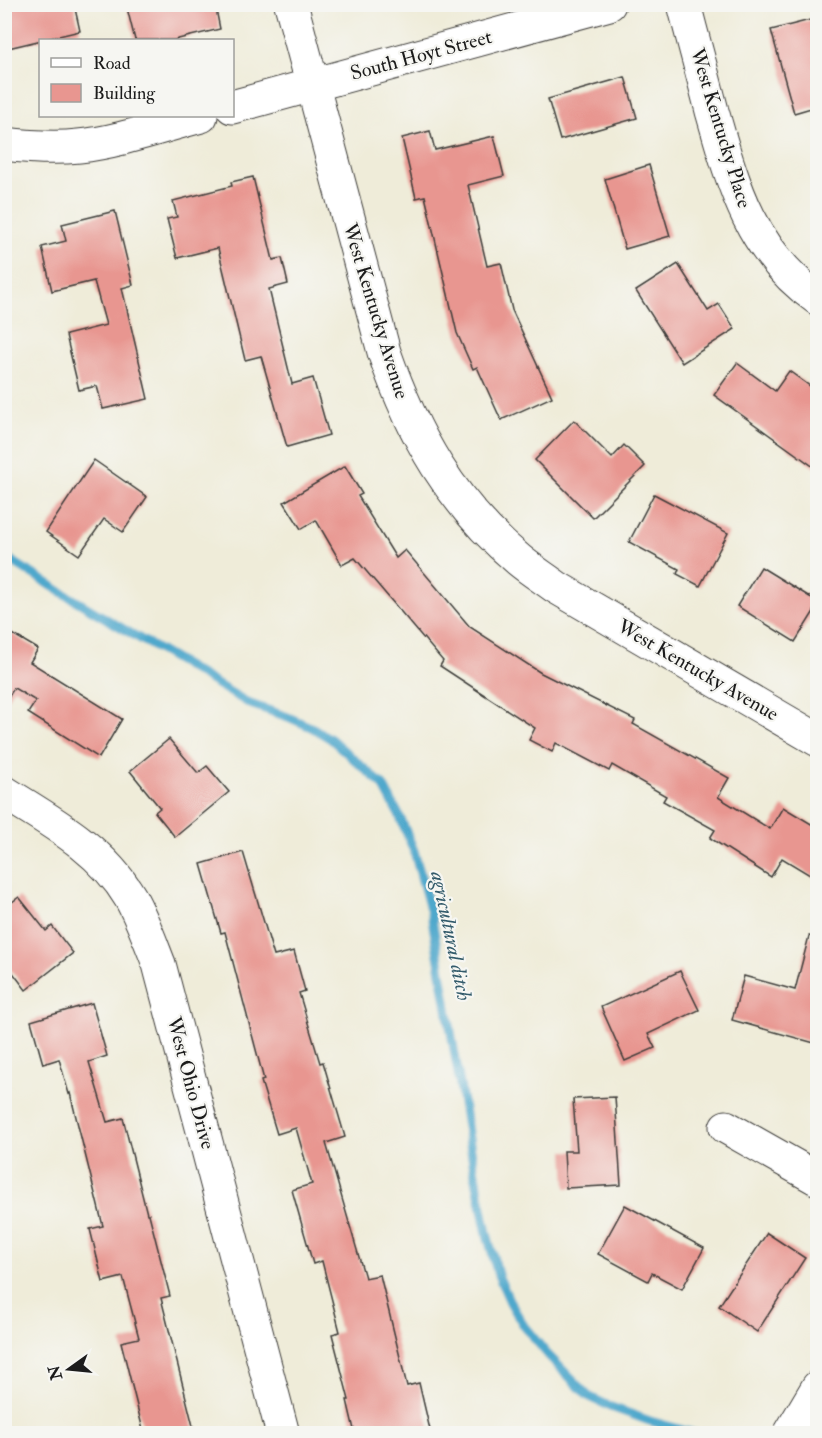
<svg xmlns="http://www.w3.org/2000/svg" width="822" height="1438" font-family="'IM FELL Double Pica',serif">
	<style>
		.lines { fill: none; stroke-linecap: round; stroke-linejoin: round }
		.stream { stroke: #4fa8cc; stroke-width: 9 }
		.building { fill: #e89690 }
		.minor-casing { stroke: #3c3b38; stroke-width: 35 }
		.minor { stroke: #fff; stroke-width: 33 }
		.labels { text-anchor: middle; dominant-baseline: central; stroke-width: 4.5; stroke-linejoin: round; paint-order: stroke }
		.street-label { font-size: 20px; fill: #1c1c1c; stroke: #f6f6f2 }
		.water-label { font-size: 21px; font-style: italic; fill: #335b6b; stroke: #f6f6f2 }
	</style>
	<rect width="100%" height="100%" fill="#f6f6f2"/>
	<filter id="ink" filterUnits="userSpaceOnUse"><feTurbulence type="fractalNoise" baseFrequency=".0167" numOctaves="2"/><feDisplacementMap in="SourceGraphic" scale="12" xChannelSelector="R" yChannelSelector="G"/><feConvolveMatrix kernelMatrix="1 2 1 2 8 2 1 2 1" color-interpolation-filters="sRGB"/></filter>
	<filter id="wash" filterUnits="userSpaceOnUse"><feTurbulence type="fractalNoise" baseFrequency=".008" numOctaves="4" result="noise"/><feDisplacementMap in="SourceGraphic" scale="24" xChannelSelector="R" yChannelSelector="G"/><feGaussianBlur stdDeviation="1.35" result="paint"/><feColorMatrix in="noise" values="0 0 0 0 0 0 0 0 0 0 0 0 0 0 0 0 0 1.4 0 .05"/><feComposite in="paint" operator="in"/></filter>
	<g filter="url(#wash)">
		<rect width="100%" height="100%" fill="#efecd9"/>
		<g class="lines">
			<polyline class="stream" points="4,556 63,593 250,704 288,717 313,728 331,739 383,785 400,817 414,851 431,913 475,1174 487,1234 498,1275 510,1302 524,1326 548,1355 588,1396 611,1407 650,1421 697,1434"/>
		</g>
		<g id="blocks">
			<g class="building">
				<polygon points="4,4 74,4 80,31 4,49"/>
				<polygon points="126,4 215,4 220,29 174,40 135,40"/>
				<polygon points="818,18 818,106 794,113 771,30"/>
				<polygon points="625,77 637,118 560,140 548,99"/>
				<polygon points="430,131 435,150 494,136 504,176 468,185 487,266 501,263 512,310 552,397 501,420 477,367 473,369 457,333 425,196 416,198 402,138"/>
				<polygon points="649,165 670,236 625,249 605,179"/>
				<polygon points="253,177 273,260 282,258 288,284 269,289 292,384 313,378 329,435 287,447 261,356 245,360 218,248 177,258 167,219 177,217 173,201 232,186 231,182"/>
				<polygon points="115,211 133,285 122,288 148,399 103,409 97,386 79,390 66,335 106,325 94,281 52,291 42,247 66,241 62,224"/>
				<polygon points="678,264 708,311 719,304 735,329 682,363 636,291"/>
				<polygon points="737,363 775,391 789,371 818,392 818,470 714,395"/>
				<polygon points="574,420 612,458 624,445 645,466 593,518 535,460"/>
				<polygon points="94,460 147,497 123,532 104,519 79,555 46,532"/>
				<polygon points="345,466 362,494 358,496 396,558 405,550 470,627 541,673 635,720 633,724 729,778 718,797 770,829 783,807 818,828 818,880 782,858 771,877 710,838 715,830 663,801 666,796 612,765 609,771 556,743 552,752 529,740 535,728 440,666 443,661 355,558 342,565 316,520 301,529 284,502"/>
				<polygon points="654,494 728,533 700,586 677,574 679,569 629,542"/>
				<polygon points="761,567 818,602 818,605 795,642 737,606"/>
				<polygon points="4,629 38,649 30,662 122,719 99,758 28,713 36,701 14,688 4,704"/>
				<polygon points="169,739 198,773 207,766 229,792 175,837 155,812 160,808 130,771"/>
				<polygon points="243,852 274,956 294,951 305,991 299,993 320,1063 323,1062 345,1137 326,1143 365,1278 380,1275 407,1386 419,1383 431,1434 355,1434 347,1400 349,1400 332,1334 340,1332 322,1261 313,1264 292,1190 312,1184 296,1128 277,1134 261,1081 264,1080 225,932 221,933 201,864"/>
				<polygon points="19,897 46,931 52,926 73,953 26,990 4,961 4,908"/>
				<polygon points="809,936 818,937 818,1044 732,1020 744,976 795,990"/>
				<polygon points="680,971 699,1010 648,1034 655,1048 625,1061 601,1007"/>
				<polygon points="92,1003 107,1056 89,1062 107,1122 123,1118 147,1214 149,1214 170,1296 161,1298 195,1434 144,1434 121,1342 139,1338 123,1277 103,1282 90,1229 103,1226 70,1093 69,1094 59,1059 43,1064 31,1021"/>
				<polygon points="615,1097 621,1185 566,1188 564,1151 577,1151 573,1099"/>
				<polygon points="625,1205 704,1248 682,1289 652,1273 648,1281 598,1254"/>
				<polygon points="767,1233 805,1258 757,1332 719,1306"/>
			</g>
		</g>
	</g>
	<g filter="url(#ink)">
		<use href="#blocks" fill-opacity="0" stroke="#3c3b38" stroke-width="1.5"/>
		<g class="lines">
			<g class="minor-casing">
				<g id="minor">
					<path d="M 291,4 L 384,352 C 413,435 451,503 519,560 C 531,570 544,578 556,587 L 818,740"/>
					<path d="M 684,4 C 693,40 703,75 712,111 C 733,185 751,252 818,299"/>
					<polyline points="232,107 609,4"/>
					<path d="M 4,144 C 29,147 54,149 79,146 C 119,142 162,126 201,116"/>
					<path d="M 4,792 C 50,821 101,848 130,897 C 142,918 150,941 159,964 L 283,1434"/>
					<polyline points="726,1127 818,1179"/>
					<polyline points="790,1434 818,1387"/>
				</g>
			</g>
			<use href="#minor" class="minor"/>
		</g>
	</g>
	<g class="labels">
		<g class="street-label">
			<text transform="translate(421 55) rotate(-15)">South Hoyt Street</text>
			<text transform="translate(721 128) rotate(73)">West Kentucky Place</text>
			<text transform="translate(376 311) rotate(73)">West Kentucky Avenue</text>
			<text transform="translate(698 670) rotate(30)">West Kentucky Avenue</text>
			<text transform="translate(191 1083) rotate(75)">West Ohio Drive</text>
		</g>
		<g class="water-label">
			<text transform="translate(451 936) rotate(78)">agricultural ditch</text>
		</g>
	</g>
	<rect width="822" height="1438" fill="none" stroke="#f6f6f2" stroke-width="24"/>
	<rect x="39" y="39" width="195" height="78" fill="#f6f6f2" stroke="#9f9f9c" stroke-width="1.5"/>
	<rect x="51" y="58" width="30" height="9" fill="#ffffff" stroke="#9f9f9c" stroke-width="1.5"/>
	<text x="93" y="69" font-size="18" fill="#1c1c1c">Road</text>
	<rect x="51" y="84" width="30" height="18" fill="#e89690" stroke="#9f9f9c" stroke-width="1.5"/>
	<text x="93" y="99" font-size="18" fill="#1c1c1c">Building</text>
	<g transform="translate(69 1369) rotate(255)" stroke="#f6f6f2" stroke-width="4.5" paint-order="stroke">
	<path d="M0-4.5L10 22L0 15L-10 22Z" fill="#1c1c1c"/>
	<text y="-9" font-size="16" font-weight="bold" text-anchor="middle" fill="#1c1c1c">N</text>
	</g>
</svg>
